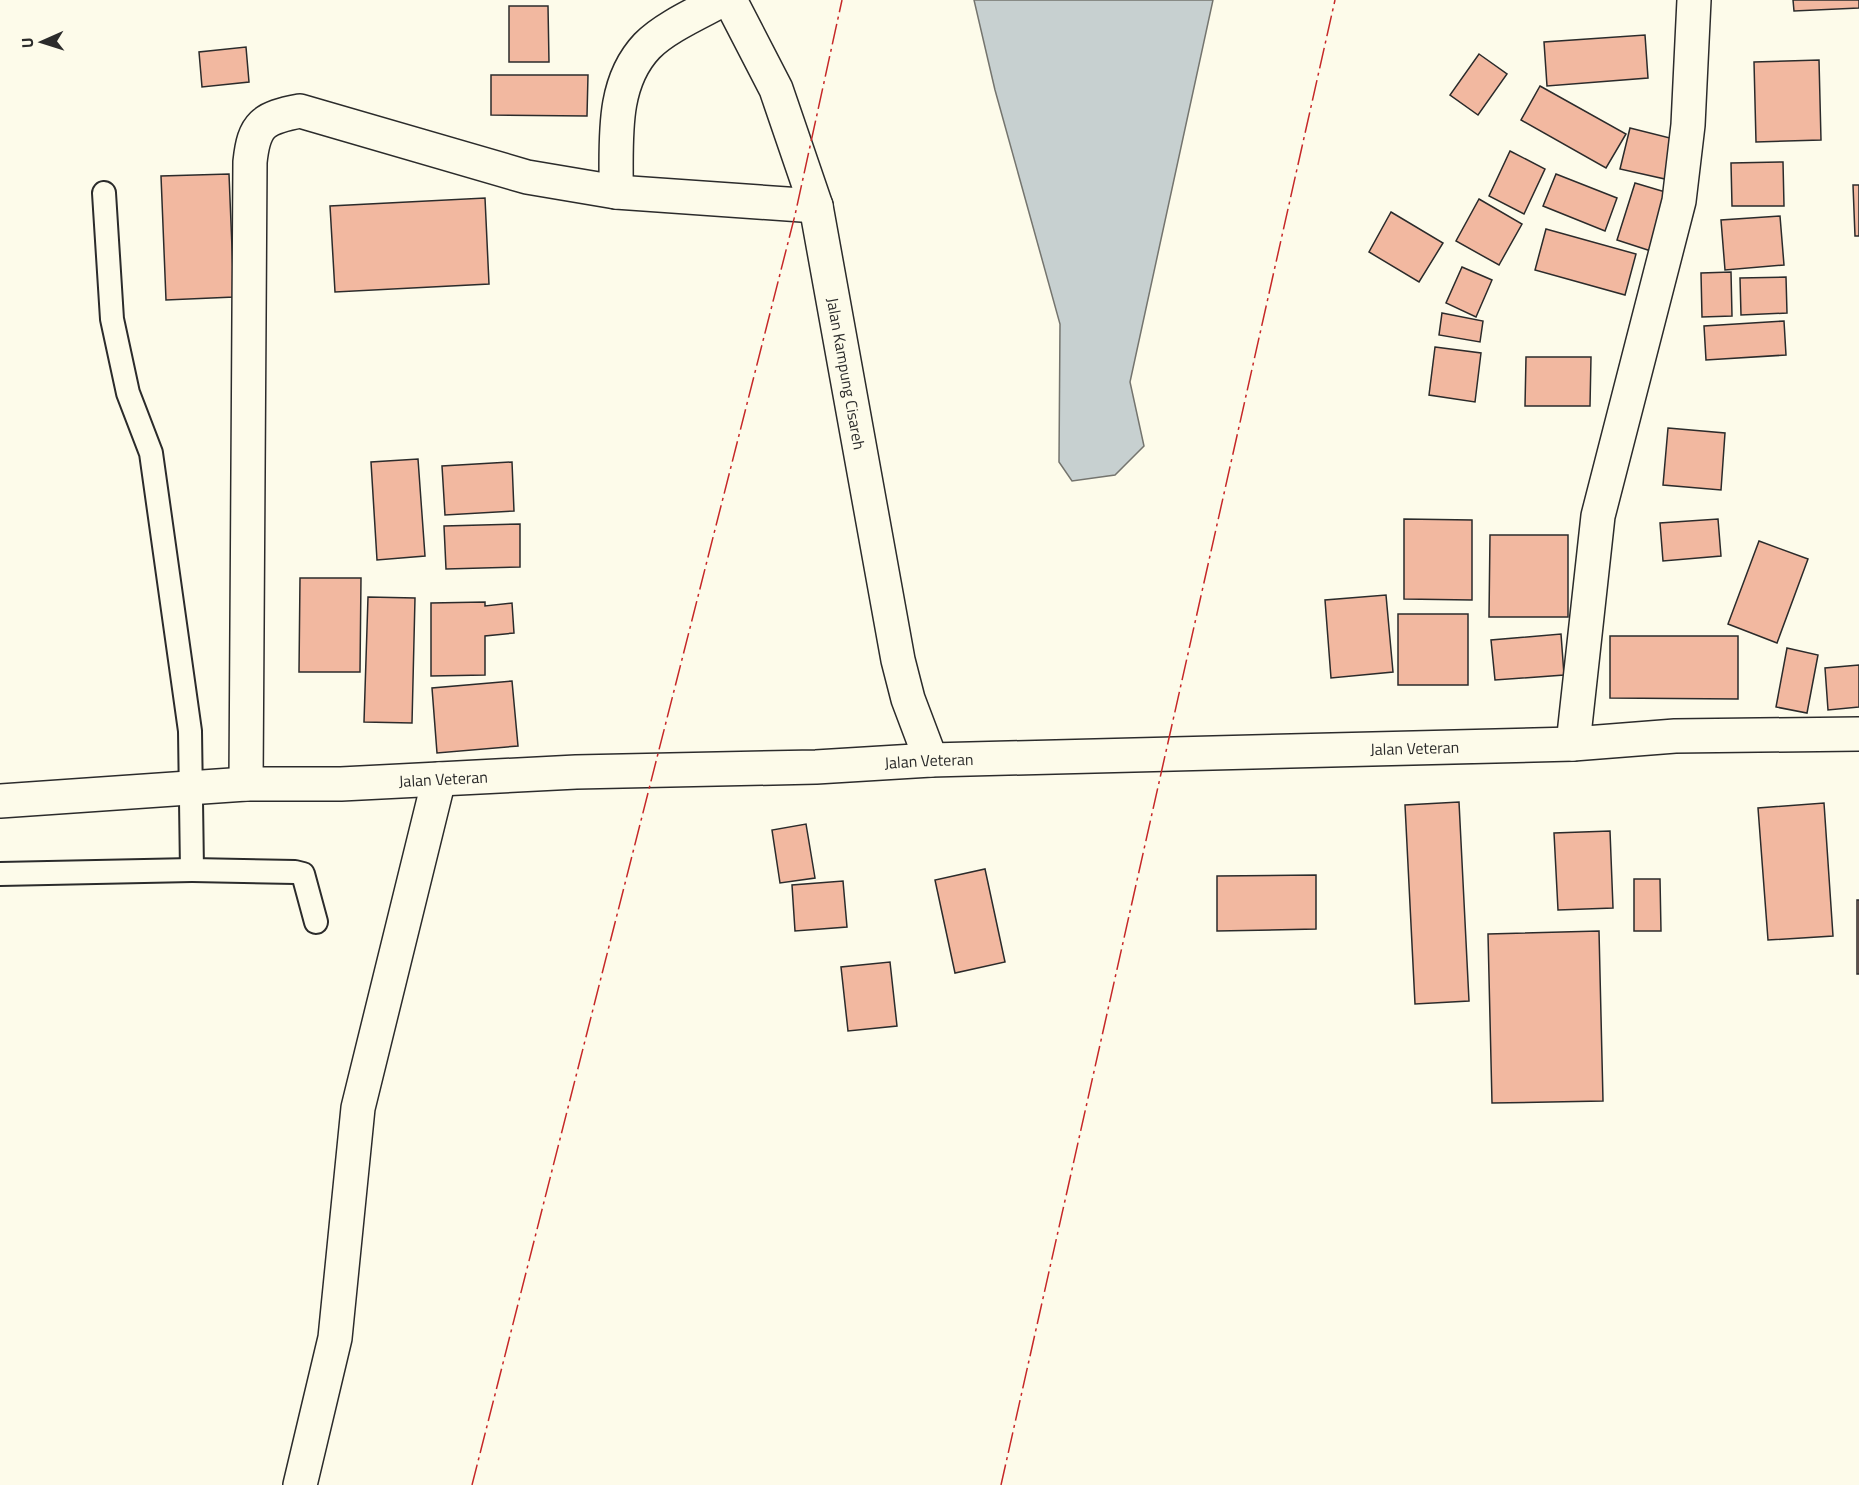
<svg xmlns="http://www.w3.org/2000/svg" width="1859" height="1485" font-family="'Titillium Web',sans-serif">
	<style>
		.water { fill: #c7d0d0; stroke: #74746e; stroke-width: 1.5 }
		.building { fill: #f2b8a0; stroke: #2b2b2b; stroke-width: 1.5 }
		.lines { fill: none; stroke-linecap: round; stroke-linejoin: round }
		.service-casing { stroke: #2b2b2b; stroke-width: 26 }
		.minor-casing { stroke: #2b2b2b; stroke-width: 36 }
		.secondary-casing { stroke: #2b2b2b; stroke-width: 36 }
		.service { stroke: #fdfbea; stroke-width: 22 }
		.minor { stroke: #fdfbea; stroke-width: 33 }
		.secondary { stroke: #fdfbea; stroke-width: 33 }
		.power { stroke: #c62828; stroke-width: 1.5; stroke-dasharray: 21 4.5 3 4.5; stroke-linecap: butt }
		.labels { text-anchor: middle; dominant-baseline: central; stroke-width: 4.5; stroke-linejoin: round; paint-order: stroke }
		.street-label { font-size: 16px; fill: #2b2b2b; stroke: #fdfbea }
	</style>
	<rect width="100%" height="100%" fill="#fdfbea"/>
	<polygon class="water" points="974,0 1213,0 1130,382 1144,446 1115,475 1072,481 1059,462 1060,324 995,90"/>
	<g class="building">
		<polygon points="1793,0 1859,0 1859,8 1794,11"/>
		<polygon points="509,6 548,6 549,62 509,62"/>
		<polygon points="1645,35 1648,78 1547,86 1544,42"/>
		<polygon points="246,47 249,82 202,87 199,52"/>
		<polygon points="1479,54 1507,74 1478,115 1450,95"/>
		<polygon points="1819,60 1821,140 1756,142 1754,62"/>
		<polygon points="491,75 588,75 587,116 491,115"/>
		<polygon points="1540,86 1626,134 1606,168 1521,120"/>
		<polygon points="1630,128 1674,139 1665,179 1620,169"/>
		<polygon points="1510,151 1545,169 1524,214 1489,196"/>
		<polygon points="1783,162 1784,206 1732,206 1731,163"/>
		<polygon points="229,174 234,297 166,300 161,176"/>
		<polygon points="1556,174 1617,198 1605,231 1543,206"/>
		<polygon points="1635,183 1672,194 1654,252 1617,240"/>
		<polygon points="1853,185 1859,185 1859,236 1855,236"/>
		<polygon points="485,198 489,284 335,292 330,206"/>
		<polygon points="1479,199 1522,224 1499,265 1456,241"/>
		<polygon points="1391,212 1443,243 1419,282 1369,252"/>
		<polygon points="1780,216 1784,265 1725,270 1721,220"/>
		<polygon points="1546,229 1636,254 1625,295 1535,270"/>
		<polygon points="1462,267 1492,280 1476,317 1446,303"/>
		<polygon points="1731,272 1732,316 1702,317 1701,273"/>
		<polygon points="1786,277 1787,313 1741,315 1740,278"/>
		<polygon points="1442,313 1483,321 1480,342 1439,335"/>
		<polygon points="1784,321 1786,355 1706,360 1704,326"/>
		<polygon points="1435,347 1481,353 1475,402 1429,395"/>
		<polygon points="1526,357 1591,357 1590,406 1525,406"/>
		<polygon points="1668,428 1725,433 1721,490 1663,485"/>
		<polygon points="418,459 425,556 377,560 371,462"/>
		<polygon points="512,462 514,511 445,515 442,466"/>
		<polygon points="1404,519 1472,520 1472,600 1404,599"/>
		<polygon points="1718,519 1721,556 1663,561 1660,523"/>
		<polygon points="520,524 520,567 446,569 444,526"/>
		<polygon points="1490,535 1568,535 1568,617 1489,617"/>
		<polygon points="1759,541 1808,559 1777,643 1728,624"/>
		<polygon points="300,578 361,578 360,672 299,672"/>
		<polygon points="1386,595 1393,672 1331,678 1325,600"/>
		<polygon points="368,597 415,598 412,723 364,722"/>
		<polygon points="485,602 485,606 512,603 514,633 485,636 485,675 431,676 431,603"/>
		<rect x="1398" y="614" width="70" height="71"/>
		<polygon points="1561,634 1564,675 1495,680 1491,640"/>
		<polygon points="1610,636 1738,636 1738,699 1610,698"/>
		<polygon points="1787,648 1818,655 1807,713 1776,707"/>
		<polygon points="1859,665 1859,707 1828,710 1825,668"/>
		<polygon points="512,681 518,746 437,753 432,688"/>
		<polygon points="1459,802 1469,1001 1415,1004 1405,805"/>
		<polygon points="1824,803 1833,936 1768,940 1758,808"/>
		<polygon points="806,824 815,878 780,883 772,830"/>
		<polygon points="1610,831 1613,908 1558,910 1554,833"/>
		<polygon points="985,869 1005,962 955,973 935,880"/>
		<polygon points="1316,875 1316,929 1217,931 1217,876"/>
		<polygon points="1634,879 1660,879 1661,931 1634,931"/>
		<polygon points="843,881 847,927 795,931 792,885"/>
		<rect x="1857" y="900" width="2" height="74"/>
		<polygon points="1599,931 1603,1101 1492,1103 1488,934"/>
		<polygon points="890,962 897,1026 848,1031 841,967"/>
	</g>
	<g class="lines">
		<g class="service-casing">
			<g id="service">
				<polyline points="104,193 112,319 128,393 151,453 190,731 192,870 295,872 303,874 316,922"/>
				<polyline points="0,874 192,870"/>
			</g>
		</g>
		<g class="minor-casing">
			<g id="minor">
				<path d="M 616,192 C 617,143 610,85 647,46 C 664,28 700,12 722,0"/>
				<polyline points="1573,744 1598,516 1679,201 1688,125 1694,0"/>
				<path d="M 246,784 L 250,162 C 254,124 263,118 300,111 L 527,177 L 616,192 L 816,206"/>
				<polyline points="300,1485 335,1338 358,1108 439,779"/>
			</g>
		</g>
		<g class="secondary-casing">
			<g id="secondary">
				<path id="s1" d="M 730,0 L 776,89 L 816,206 L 898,660 L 908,699 L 931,760"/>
				<path id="s2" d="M 0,801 L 246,784 L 341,784 L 576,772 L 816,767 L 931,760 L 1573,744 L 1675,736 L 1859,734"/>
			</g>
		</g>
		<use href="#service" class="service"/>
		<use href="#minor" class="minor"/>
		<use href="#secondary" class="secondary"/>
		<g class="power">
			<polyline points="472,1485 795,215 842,0"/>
			<polyline points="1001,1485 1335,0"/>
		</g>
	</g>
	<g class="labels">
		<g class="street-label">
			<text stroke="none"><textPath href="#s1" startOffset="394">Jalan Kampung Cisareh</textPath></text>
			<text stroke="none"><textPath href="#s2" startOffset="1416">Jalan Veteran</textPath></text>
			<text stroke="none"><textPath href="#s2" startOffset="930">Jalan Veteran</textPath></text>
			<text stroke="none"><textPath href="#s2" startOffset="444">Jalan Veteran</textPath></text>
		</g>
	</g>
	<g transform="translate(42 42) rotate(267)" stroke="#fdfbea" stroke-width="4.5" paint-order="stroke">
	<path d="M0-4.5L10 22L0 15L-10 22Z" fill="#2b2b2b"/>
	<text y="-9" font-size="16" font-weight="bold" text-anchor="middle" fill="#2b2b2b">U</text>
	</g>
</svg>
